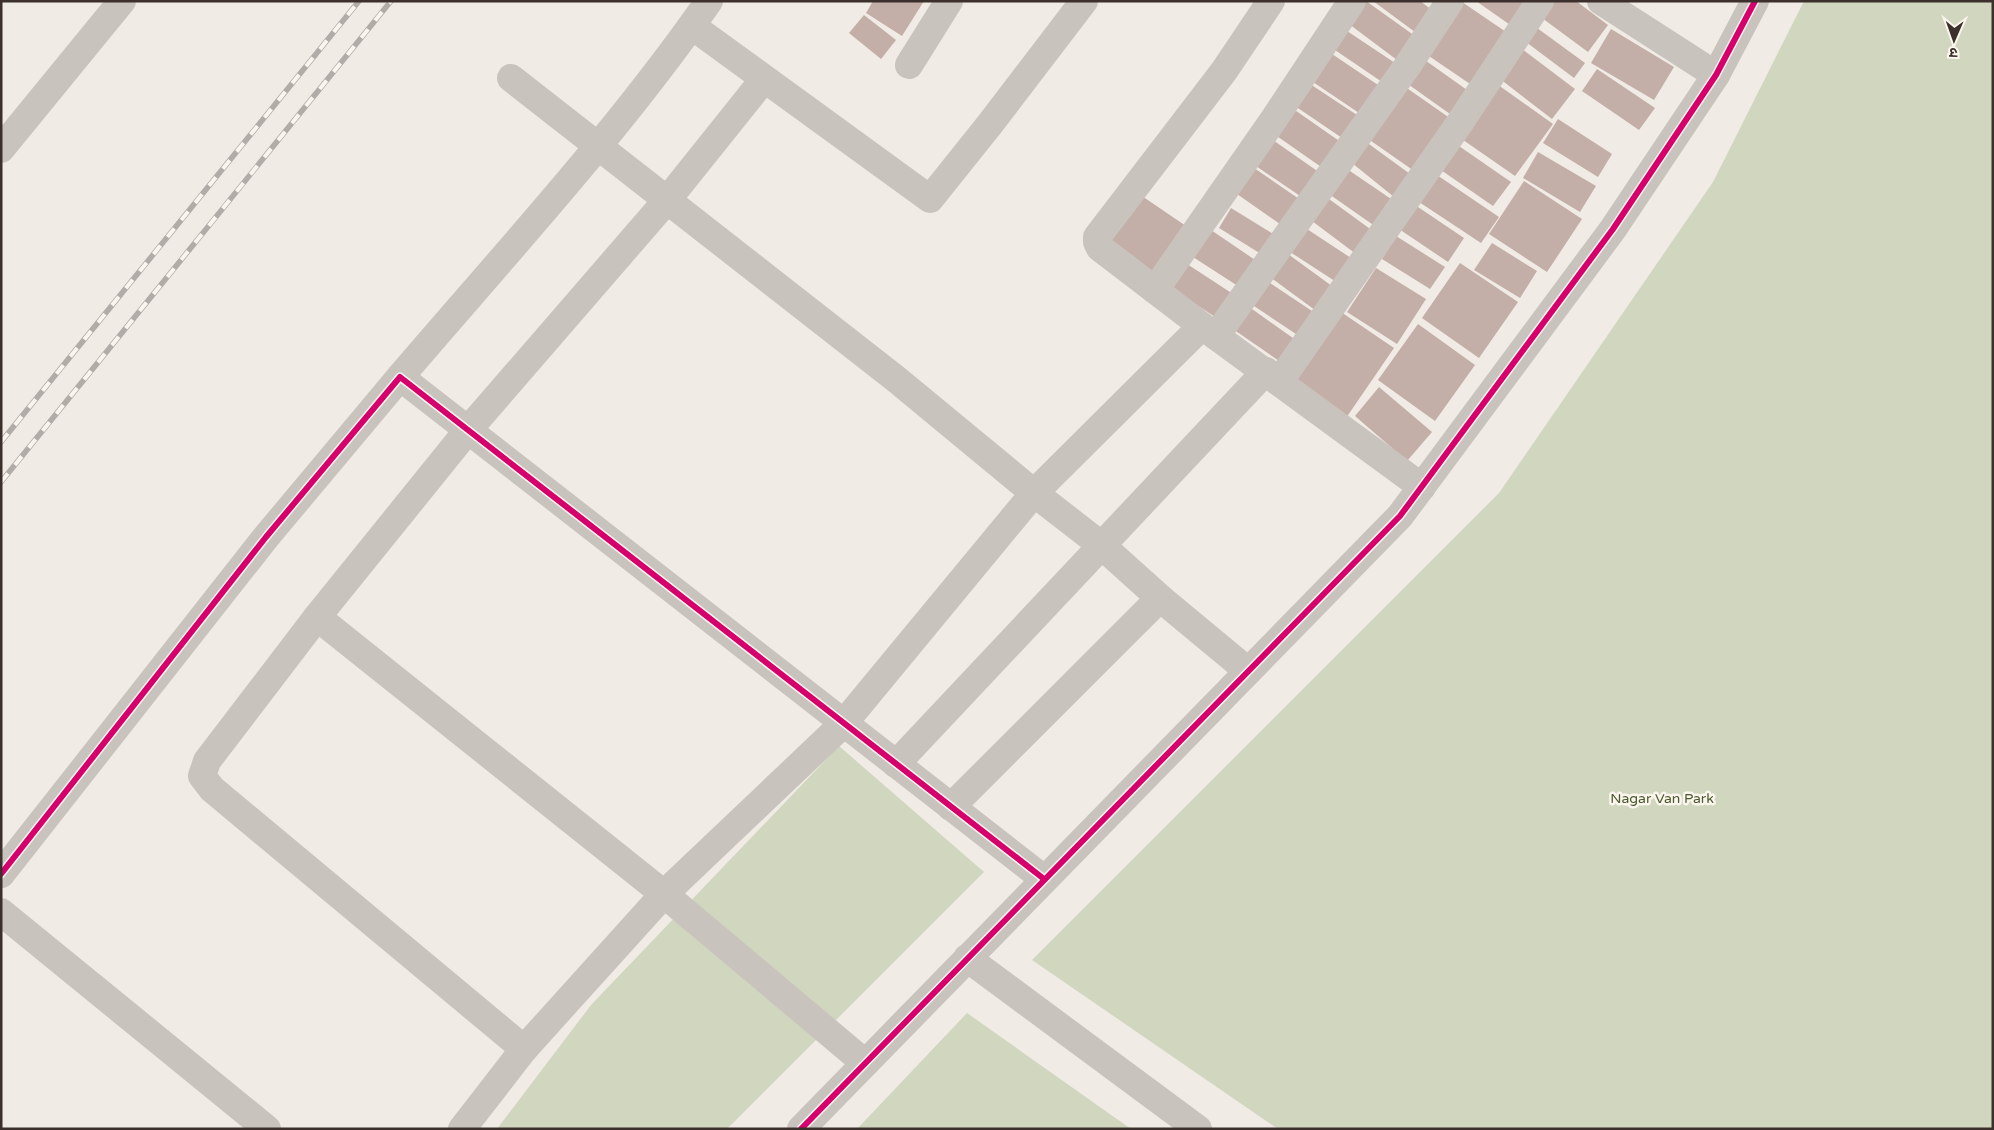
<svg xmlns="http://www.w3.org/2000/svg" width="1994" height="1130" font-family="'Varela Round','Noto Sans Devanagari',sans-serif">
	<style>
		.green { fill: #d1d6bf }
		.building { fill: #c3afa7 }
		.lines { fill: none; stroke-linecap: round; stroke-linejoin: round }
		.minor { stroke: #c9c3be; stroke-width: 28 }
		.rail-casing { stroke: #b1aca8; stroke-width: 5.5 }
		.rail { stroke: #fbf5ee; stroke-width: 4; stroke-dasharray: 11; stroke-linecap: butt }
		.cycleway-casing { stroke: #fbf5ee; stroke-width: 9 }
		.cycleway { stroke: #d6006c; stroke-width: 6 }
		.labels { text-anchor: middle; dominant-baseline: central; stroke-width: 5; stroke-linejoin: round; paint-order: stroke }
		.park-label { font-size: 14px; fill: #4a5a2e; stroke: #fbf5ee }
	</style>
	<rect width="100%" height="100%" fill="#f0ebe5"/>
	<g class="green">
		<polygon points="1804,1 1993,1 1993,1129 1278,1129 1032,960 1499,493 1713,182"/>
		<polygon points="839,746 984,872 727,1129 497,1129 591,1005"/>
		<polygon points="967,1013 1131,1129 857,1129"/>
	</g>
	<g class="building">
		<polygon points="873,1 924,1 902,36 866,13"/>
		<polygon points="1366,1 1415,36 1397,60 1349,24"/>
		<polygon points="1373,1 1420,1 1436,13 1419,35"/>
		<polygon points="1476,1 1535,1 1516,29"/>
		<polygon points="1554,1 1576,1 1608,25 1588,52 1542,18"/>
		<polygon points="1462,2 1512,36 1476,88 1426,54"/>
		<polygon points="864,15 896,40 881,59 849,33"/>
		<polygon points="1533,25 1585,63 1574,78 1522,39"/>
		<polygon points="1344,29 1401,67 1388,86 1332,48"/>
		<polygon points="1611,29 1674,67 1654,100 1591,63"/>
		<polygon points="1518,46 1575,89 1552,119 1495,75"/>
		<polygon points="1329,52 1384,89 1365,117 1310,80"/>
		<polygon points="1422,58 1474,95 1457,119 1405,82"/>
		<polygon points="1597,69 1655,108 1639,130 1582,91"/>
		<polygon points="1307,82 1363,119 1348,142 1292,104"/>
		<polygon points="1494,82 1553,124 1515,176 1456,135"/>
		<polygon points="1401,84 1454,121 1417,173 1364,136"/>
		<polygon points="1289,106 1345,145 1327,171 1271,132"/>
		<polygon points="1558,119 1612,154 1598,177 1543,143"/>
		<polygon points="1270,138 1323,175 1306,200 1253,164"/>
		<polygon points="1362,139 1417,179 1399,201 1347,159"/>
		<polygon points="1456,144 1511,182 1493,206 1438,168"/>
		<polygon points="1538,152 1596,186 1580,212 1523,178"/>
		<polygon points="1254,168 1305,203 1287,229 1237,194"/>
		<polygon points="1347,169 1397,203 1379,229 1329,194"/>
		<polygon points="1431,171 1499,217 1481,243 1413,198"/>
		<polygon points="1524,181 1582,219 1547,272 1489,234"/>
		<polygon points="1136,192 1186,226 1154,273 1104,239"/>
		<polygon points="1329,199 1377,234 1360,257 1312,221"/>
		<polygon points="1415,205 1464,238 1448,262 1399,229"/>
		<polygon points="1231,208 1278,237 1266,257 1219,228"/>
		<polygon points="1304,227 1357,262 1341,285 1287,250"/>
		<polygon points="1211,230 1261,264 1244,290 1193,257"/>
		<polygon points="1396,236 1445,267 1430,289 1382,259"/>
		<polygon points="1492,243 1537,271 1520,298 1474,270"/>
		<polygon points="1288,254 1336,289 1319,313 1270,277"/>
		<polygon points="1184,262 1236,296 1220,320 1167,286"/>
		<polygon points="1460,263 1518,302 1479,358 1422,318"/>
		<polygon points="1376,268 1426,299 1397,344 1347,312"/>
		<polygon points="1264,279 1318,315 1302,338 1248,302"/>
		<polygon points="1245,304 1300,343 1285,365 1230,327"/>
		<polygon points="1341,312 1394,348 1346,418 1293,381"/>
		<polygon points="1418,324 1475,365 1435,421 1378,380"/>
		<polygon points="1379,387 1432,432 1407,461 1355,416"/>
	</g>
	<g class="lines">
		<g class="minor">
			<polyline points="1271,1 1224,71 1097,237 1097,242 1100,248 1202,326 1422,487"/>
			<polyline points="1601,1 1716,75"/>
			<polyline points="692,26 930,199 990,124 1084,1"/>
			<polyline points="909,65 949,1"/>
			<polyline points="511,78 896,379 1034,493 1101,545 1160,598 1248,671"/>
			<polyline points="1,149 122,1"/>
			<polyline points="1155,290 1274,119 1352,1"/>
			<polyline points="1216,336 1408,65 1450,1"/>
			<path d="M 400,377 C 505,254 617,133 709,1"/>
			<polyline points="1279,382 1461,121 1540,1"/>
			<polyline points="317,617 664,894 865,1063"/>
			<polyline points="896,764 1266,371"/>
			<polyline points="951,807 1160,598"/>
			<polyline points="1,874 266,537 400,377 1044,879"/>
			<polyline points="1,912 267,1129"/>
			<polyline points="967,958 1198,1129"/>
			<polyline points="524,1049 212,789 202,776 207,761 317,617 468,430 668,199 764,79"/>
			<polyline points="462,1129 524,1049 664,894 844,723 1034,493 1202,326"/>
			<polyline points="801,1129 1400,516 1613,229 1716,75 1755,1"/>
		</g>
		<g class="rail-casing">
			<g id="rail">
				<polyline points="1,442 359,1"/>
				<polyline points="1,482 391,1"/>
			</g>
		</g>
		<use href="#rail" class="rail"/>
		<g class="cycleway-casing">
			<g id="cycleway">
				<polyline points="1,874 266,537 400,377 1044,879"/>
				<polyline points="801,1129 1400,516 1613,229 1716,75 1755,1"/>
			</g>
		</g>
		<use href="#cycleway" class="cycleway"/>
	</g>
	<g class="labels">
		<g class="park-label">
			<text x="1662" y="798">Nagar Van Park</text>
		</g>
	</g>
	<rect width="1994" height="1130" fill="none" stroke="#3b302b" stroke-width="5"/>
	<g transform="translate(1954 40) rotate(182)" stroke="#fbf5ee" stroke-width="4" paint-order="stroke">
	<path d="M0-4L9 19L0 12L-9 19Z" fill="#3b302b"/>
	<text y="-8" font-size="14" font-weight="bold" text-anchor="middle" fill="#3b302b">उ</text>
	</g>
</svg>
